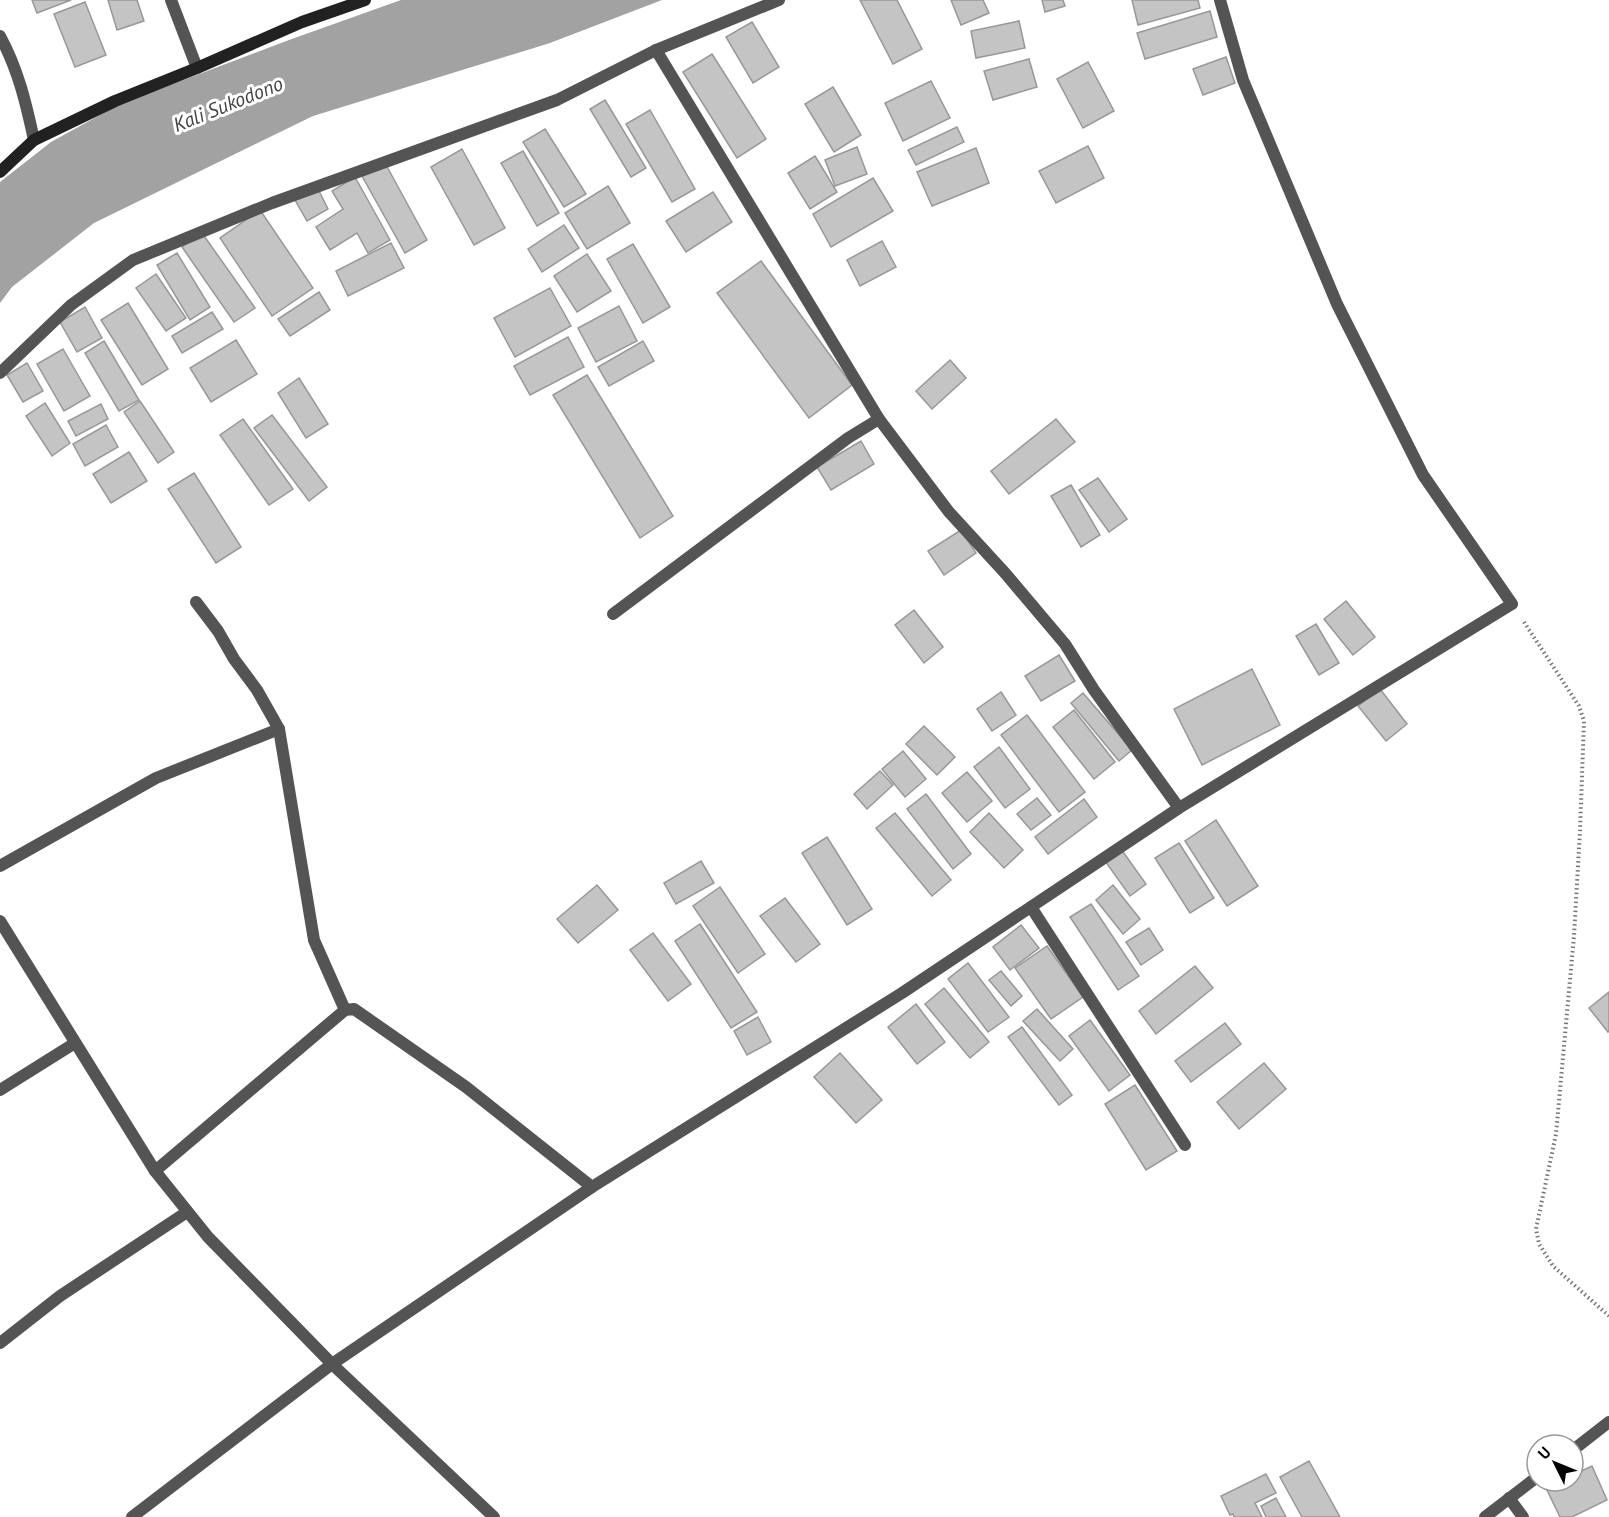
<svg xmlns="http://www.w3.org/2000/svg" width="1609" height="1517" font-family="'PT Sans',sans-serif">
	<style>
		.water { fill: #a2a2a2 }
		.building { fill: #c4c4c4; stroke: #989898; stroke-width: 1.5 }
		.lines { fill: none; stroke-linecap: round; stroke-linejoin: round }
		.path { stroke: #767676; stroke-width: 4; stroke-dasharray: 1.5 3; stroke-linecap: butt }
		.street { stroke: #545454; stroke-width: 12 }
		.secondary { stroke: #212121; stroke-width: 12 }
		.labels { text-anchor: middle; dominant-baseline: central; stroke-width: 6; stroke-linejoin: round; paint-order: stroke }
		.water-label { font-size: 20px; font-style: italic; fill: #434343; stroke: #fff }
	</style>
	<rect width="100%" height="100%" fill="#fff"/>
	<polygon class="water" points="401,0 662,0 550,43 313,116 94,223 12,287 0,303 0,182 51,142 120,104 289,40"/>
	<g class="building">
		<polygon points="32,0 71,0 37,13"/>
		<polygon points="108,0 137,0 144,21 117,30"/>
		<polygon points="860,0 897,0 922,49 893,64"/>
		<polygon points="951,0 983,0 989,13 961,25"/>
		<polygon points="1042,0 1063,0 1065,6 1045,12"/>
		<polygon points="1132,0 1198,0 1200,8 1138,25"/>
		<polygon points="85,2 106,55 75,67 54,14"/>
		<polygon points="1210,11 1217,37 1145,59 1137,33"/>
		<polygon points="1019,21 1025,48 976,58 971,31"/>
		<polygon points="752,22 779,67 753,83 726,37"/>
		<polygon points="712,54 766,139 737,158 683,72"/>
		<polygon points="1226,57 1235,83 1203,95 1193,69"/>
		<polygon points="1029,59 1037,87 993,100 984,71"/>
		<polygon points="1088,62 1114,111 1083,128 1057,79"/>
		<polygon points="931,81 950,118 903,141 885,103"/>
		<polygon points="833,87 861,135 834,152 805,104"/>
		<polygon points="605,100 646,168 631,177 590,109"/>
		<polygon points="650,110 695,189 672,202 626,124"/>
		<polygon points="957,127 964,142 916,165 908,150"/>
		<polygon points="545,129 586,194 564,207 523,142"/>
		<polygon points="1088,146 1104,178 1056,203 1039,171"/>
		<polygon points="857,147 867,174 835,186 825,160"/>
		<polygon points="976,148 989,183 932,206 917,172"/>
		<polygon points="462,149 505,228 474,245 431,167"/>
		<polygon points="523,151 559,213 537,226 501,163"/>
		<polygon points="815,156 837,192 810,209 788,173"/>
		<polygon points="385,163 427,240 405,253 362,176"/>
		<polygon points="355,177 390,240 368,253 357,233 330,250 316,227 343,209 332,191"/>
		<polygon points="873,178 893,211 831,247 813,214"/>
		<polygon points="608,186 630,223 587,249 565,213"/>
		<polygon points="317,187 328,209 307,221 295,200"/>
		<polygon points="713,192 732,222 686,252 666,221"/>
		<polygon points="260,210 313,288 272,316 220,238"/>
		<polygon points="564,225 579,248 542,272 528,249"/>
		<polygon points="202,233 255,308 234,322 182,247"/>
		<polygon points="882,241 896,267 860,286 847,260"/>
		<polygon points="391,243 404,268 348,296 336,271"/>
		<polygon points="633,244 670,307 643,323 607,259"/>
		<polygon points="177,253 210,307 190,320 157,265"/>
		<polygon points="587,254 611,291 577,312 554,276"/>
		<polygon points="761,261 852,385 809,418 717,293"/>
		<polygon points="156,274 186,318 166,331 136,288"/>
		<polygon points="550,288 571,326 515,357 494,318"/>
		<polygon points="319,292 330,310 290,336 278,319"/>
		<polygon points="128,303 168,369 142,385 101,320"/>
		<polygon points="619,306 637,341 596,362 578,328"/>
		<polygon points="85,307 102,338 77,352 60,322"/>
		<polygon points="212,312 223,329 182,353 172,336"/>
		<polygon points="568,337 584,367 530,395 514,366"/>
		<polygon points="236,340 257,374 211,402 190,368"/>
		<polygon points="104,341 139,400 119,411 85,353"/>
		<polygon points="643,341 654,361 609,386 598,367"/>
		<polygon points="63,349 90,396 64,411 37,364"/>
		<polygon points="950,360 966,378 932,409 916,391"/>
		<polygon points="27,363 43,391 23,402 7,375"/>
		<polygon points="587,375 673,516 640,538 553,395"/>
		<polygon points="299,378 328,424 306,438 278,393"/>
		<polygon points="140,401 174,452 158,463 124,412"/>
		<polygon points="45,403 70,443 52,456 26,416"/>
		<polygon points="101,404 108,419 76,436 68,421"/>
		<polygon points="272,415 327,487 309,501 254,428"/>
		<polygon points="243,419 293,489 269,505 220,435"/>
		<polygon points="1056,419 1075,442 1009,494 991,471"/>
		<polygon points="106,425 118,447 85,466 73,444"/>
		<polygon points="861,441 874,464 831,490 817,467"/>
		<polygon points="129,452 147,481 111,503 93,474"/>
		<polygon points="194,473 241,547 216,563 168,489"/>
		<polygon points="1098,478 1127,519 1109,532 1079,490"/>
		<polygon points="1071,485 1100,535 1081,547 1051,496"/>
		<polygon points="961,530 976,553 944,575 928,551"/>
		<polygon points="1346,601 1375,637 1353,655 1324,619"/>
		<polygon points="914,610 943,647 924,663 895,625"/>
		<polygon points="1316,624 1339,663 1319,675 1296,636"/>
		<polygon points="1059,655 1075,681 1041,701 1025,676"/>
		<polygon points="1252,669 1280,725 1202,765 1174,709"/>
		<polygon points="1380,689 1407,724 1386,741 1358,706"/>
		<polygon points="1001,692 1016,715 992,731 977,709"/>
		<polygon points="1083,693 1132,750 1119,761 1071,703"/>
		<polygon points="1074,710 1115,762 1094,779 1053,727"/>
		<polygon points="1027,715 1085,792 1059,812 1001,735"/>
		<polygon points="924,726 955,757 937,775 906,744"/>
		<polygon points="999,747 1030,789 1005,808 974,767"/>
		<polygon points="903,751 926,779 905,797 882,769"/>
		<polygon points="880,771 893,785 867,809 854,794"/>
		<polygon points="967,772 992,801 967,822 942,793"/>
		<polygon points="926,794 971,854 953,869 907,809"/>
		<polygon points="1037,798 1051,815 1031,830 1017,814"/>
		<polygon points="1084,799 1097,817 1048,854 1035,837"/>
		<polygon points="895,813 951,880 932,896 876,828"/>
		<polygon points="989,813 1023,850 1004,868 970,832"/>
		<polygon points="1216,820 1258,886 1227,906 1185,841"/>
		<polygon points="827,837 872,909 847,925 802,853"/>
		<polygon points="1179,843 1214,898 1190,913 1155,858"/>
		<polygon points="1121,849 1146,884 1130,896 1105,861"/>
		<polygon points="701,861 714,883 676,904 664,883"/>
		<polygon points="597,885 618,910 578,943 557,919"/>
		<polygon points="1113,885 1140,919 1123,934 1096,900"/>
		<polygon points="720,887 765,954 738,973 693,906"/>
		<polygon points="785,898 820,944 796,962 760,916"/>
		<polygon points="1091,904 1139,976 1118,990 1070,917"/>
		<polygon points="700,924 757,1012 731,1028 675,941"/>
		<polygon points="1021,925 1039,948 1010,970 993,947"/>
		<polygon points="1149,928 1163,950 1141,965 1126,942"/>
		<polygon points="653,933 691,984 668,1001 630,950"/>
		<polygon points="1047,946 1083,997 1051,1019 1015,968"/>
		<polygon points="968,963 1009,1017 988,1032 948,979"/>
		<polygon points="1195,966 1213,988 1156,1034 1139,1011"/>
		<polygon points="1001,971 1022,996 1011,1006 989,980"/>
		<polygon points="944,988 989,1042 970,1058 925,1004"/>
		<polygon points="1609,992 1609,1031 1608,1032 1589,1008"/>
		<polygon points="916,1004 945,1042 917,1064 888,1027"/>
		<polygon points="1037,1009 1073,1049 1060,1061 1023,1021"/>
		<polygon points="758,1017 771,1042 747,1055 734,1031"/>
		<polygon points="1090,1020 1130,1075 1109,1091 1069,1036"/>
		<polygon points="1225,1023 1241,1044 1191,1082 1175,1061"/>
		<polygon points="1022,1027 1072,1095 1059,1105 1008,1037"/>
		<polygon points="840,1053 882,1100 856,1123 814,1077"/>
		<polygon points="1264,1063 1286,1089 1239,1129 1217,1102"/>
		<polygon points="1135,1085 1177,1151 1146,1170 1105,1104"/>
		<polygon points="1309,1461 1340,1517 1302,1517 1280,1477"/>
		<polygon points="1592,1466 1607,1500 1572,1517 1560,1517 1546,1488 1561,1481 1573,1481 1573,1475"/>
		<polygon points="1266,1474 1276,1493 1255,1503 1262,1517 1234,1517 1233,1514 1230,1515 1221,1496"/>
		<polygon points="1276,1498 1286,1517 1266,1517 1261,1506"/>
	</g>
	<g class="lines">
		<polyline class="path" points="1524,622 1579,706 1584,721 1580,831 1574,936 1556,1134 1536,1229 1539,1244 1553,1266 1609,1316"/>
		<g class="street">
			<polyline points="171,0 197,68"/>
			<path d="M 0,36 C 18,69 26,103 34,140"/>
			<polyline points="656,50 879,419"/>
			<polyline points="0,373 71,305 133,260 272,203 557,100 656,50 779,0"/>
			<polyline points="196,602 218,631 234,659 257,690 279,729 314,940 345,1010"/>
			<polyline points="613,614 848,438 879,419 949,512 1005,573 1065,644 1094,690 1179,808"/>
			<polyline points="0,866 156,778 279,729"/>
			<polyline points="1031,907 1185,1145"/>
			<polyline points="0,921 155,1171 208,1237 332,1364 494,1517"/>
			<polyline points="0,1090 75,1043"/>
			<polyline points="155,1171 345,1010 354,1009 466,1087 592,1187"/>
			<polyline points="0,1343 60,1296 187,1212"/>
			<polyline points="1573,1450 1609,1422"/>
			<polyline points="1509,1498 1523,1517"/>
			<polyline points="132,1517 332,1364 592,1187 902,993 1179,808 1512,604 1423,475 1337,304 1243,80 1220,0"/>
			<polyline points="1485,1517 1537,1477"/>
		</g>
		<polyline class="secondary" points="0,172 34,140 115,101 197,68 302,22 365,0"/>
	</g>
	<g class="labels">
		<g class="water-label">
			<text transform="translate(228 104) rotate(-22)">Kali Sukodono</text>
		</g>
	</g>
	<g transform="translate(1555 1463) rotate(313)"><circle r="28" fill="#ffffff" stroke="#999999" stroke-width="1.5"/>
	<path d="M0-4.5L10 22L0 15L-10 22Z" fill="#000000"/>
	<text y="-9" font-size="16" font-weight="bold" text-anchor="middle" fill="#000000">U</text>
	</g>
</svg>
